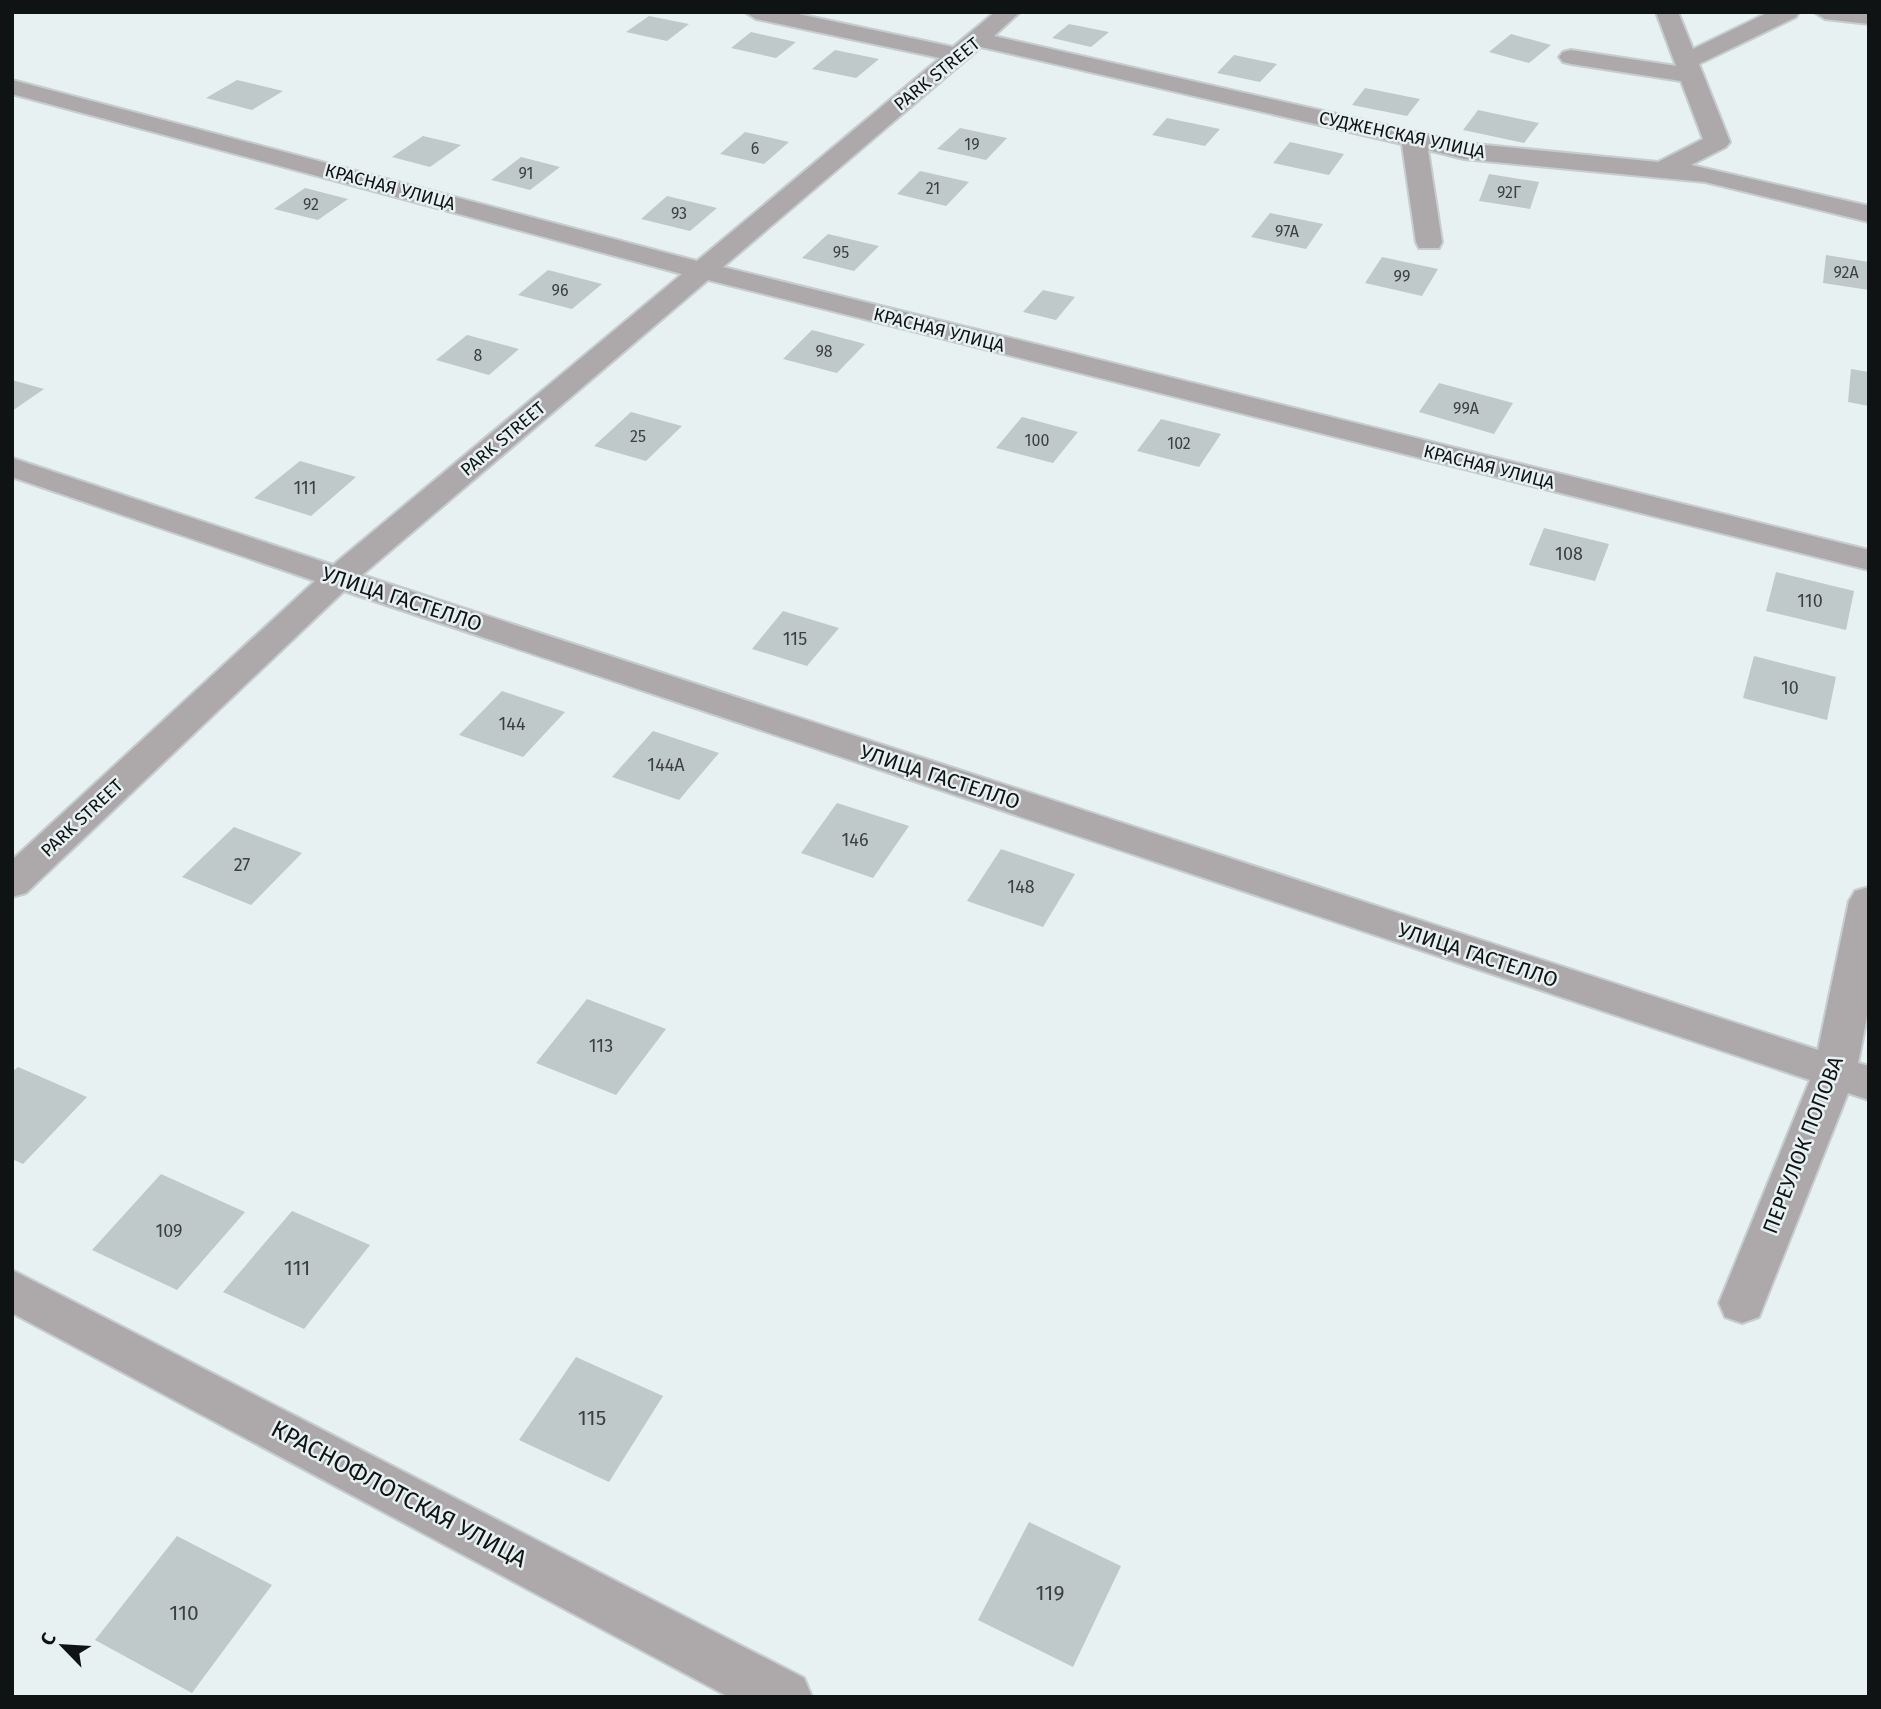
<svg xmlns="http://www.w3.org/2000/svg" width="1881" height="1709" font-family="'Fira Sans',sans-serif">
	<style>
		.building { fill: #bfc9c9 }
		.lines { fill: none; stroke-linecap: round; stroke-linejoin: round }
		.minor-casing { stroke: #c5cdce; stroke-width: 4 }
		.minor { fill: #ada9aa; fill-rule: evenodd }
		.labels { text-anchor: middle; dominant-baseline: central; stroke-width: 5; stroke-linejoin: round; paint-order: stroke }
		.far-number-label { font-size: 16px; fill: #3c4041 }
		.far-street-label { font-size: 18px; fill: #101314; stroke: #e7f1f2 }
		.number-label { font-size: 18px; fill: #3c4041 }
		.street-label { font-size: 21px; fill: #101314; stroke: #e7f1f2 }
		.near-number-label { font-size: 21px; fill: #3c4041 }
		.near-street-label { font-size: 24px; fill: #101314; stroke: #e7f1f2 }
	</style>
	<rect width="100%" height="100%" fill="#e7f1f2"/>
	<g class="building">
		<polygon points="649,16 689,24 667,41 626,32"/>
		<polygon points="1069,24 1109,32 1091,47 1052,38"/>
		<polygon points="751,32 796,42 776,58 731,48"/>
		<polygon points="1511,34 1551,45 1529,63 1489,52"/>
		<polygon points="835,50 879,59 856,78 812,69"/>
		<polygon points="1234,55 1277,64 1260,82 1217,73"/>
		<polygon points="237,80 283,91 252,110 206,98"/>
		<polygon points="1365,88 1420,99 1407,116 1352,105"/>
		<polygon points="1478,110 1539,123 1524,143 1463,130"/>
		<polygon points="1167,118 1220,129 1205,146 1152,135"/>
		<polygon points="960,128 1007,138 986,160 937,149"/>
		<polygon points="745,132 789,142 764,164 720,154"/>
		<polygon points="423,136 461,145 430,167 392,157"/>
		<polygon points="1290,142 1344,154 1329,175 1273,163"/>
		<polygon points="521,157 560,167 530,190 491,180"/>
		<polygon points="920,171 969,182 946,206 897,194"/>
		<polygon points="1489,174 1539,182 1530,209 1479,201"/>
		<polygon points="305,188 348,199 318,220 274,209"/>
		<polygon points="667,196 717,208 690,231 641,219"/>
		<polygon points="1270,213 1323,224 1306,249 1251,237"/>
		<polygon points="828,234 879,246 854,271 802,258"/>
		<polygon points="1826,255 1869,262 1869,290 1823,283"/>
		<polygon points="1382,257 1438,269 1422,296 1365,283"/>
		<polygon points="548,270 602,284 572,309 518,295"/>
		<polygon points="1043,290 1075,297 1056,320 1023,312"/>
		<polygon points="812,330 865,344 837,373 783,359"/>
		<polygon points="467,335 519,349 489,375 436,360"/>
		<polygon points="1851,369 1869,372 1869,406 1848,402"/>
		<polygon points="12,380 44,389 12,411"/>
		<polygon points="1439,383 1513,403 1494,434 1419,412"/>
		<polygon points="631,412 682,426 646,461 594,446"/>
		<polygon points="1022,417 1078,432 1053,463 996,448"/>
		<polygon points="1161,419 1221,434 1199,467 1137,451"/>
		<polygon points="300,461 356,477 311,516 254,498"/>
		<polygon points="1544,528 1609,544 1595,581 1529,565"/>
		<polygon points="1776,572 1854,591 1846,630 1766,611"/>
		<polygon points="783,611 839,628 807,666 752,649"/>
		<polygon points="1754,656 1836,677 1827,720 1743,698"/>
		<polygon points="502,691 565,712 523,757 459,735"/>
		<polygon points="653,731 719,753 679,800 612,777"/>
		<polygon points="837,803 909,826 873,878 801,853"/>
		<polygon points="234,827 302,853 251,905 182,877"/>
		<polygon points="1001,849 1075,874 1043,927 967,901"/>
		<polygon points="587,999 666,1029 616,1095 536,1063"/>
		<polygon points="18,1067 87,1097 23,1164 12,1159 12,1072"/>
		<polygon points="161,1174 245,1212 177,1290 92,1250"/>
		<polygon points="292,1211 370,1245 304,1329 223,1292"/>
		<polygon points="576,1357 663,1396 609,1482 519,1440"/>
		<polygon points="1029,1522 1121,1566 1073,1667 978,1620"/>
		<polygon points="177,1536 272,1585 192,1693 95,1640"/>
	</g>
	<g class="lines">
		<g class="minor-casing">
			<g id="minor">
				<polygon points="745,12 789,12 953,47 995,12 1020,12 994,36 1464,143 1658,162 1703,139 1681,81 1571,64 1563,62 1559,57 1563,52 1571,50 1676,66 1656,12 1678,12 1693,49 1769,12 1799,12 1796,17 1699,64 1730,142 1726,147 1691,165 1869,206 1869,222 1705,182 1464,159 1428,150 1442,242 1439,248 1419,248 1416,242 1402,144 981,47 723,267 1869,550 1869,570 708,280 362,575 1818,1050 1849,901 1855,891 1869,887 1869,1006 1858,1063 1869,1066 1869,1100 1848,1093 1759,1317 1742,1323 1725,1317 1719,1303 1810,1080 344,591 26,893 12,897 12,860 315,581 12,477 12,458 333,565 682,274 12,94 12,80 697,261 940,58 756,19"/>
				<polygon points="1814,12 1869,12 1869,24 1825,19"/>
				<polygon points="12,1270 804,1678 812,1697 729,1697 12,1313"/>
			</g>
		</g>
		<use href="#minor" class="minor"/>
	</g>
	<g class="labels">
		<g class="far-number-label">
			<text x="972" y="144">19</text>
			<text x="755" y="148">6</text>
			<text x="526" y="173">91</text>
			<text x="933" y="188">21</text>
			<text x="1509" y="192">92Г</text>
			<text x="311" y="204">92</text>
			<text x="679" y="213">93</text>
			<text x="1287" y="231">97А</text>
			<text x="841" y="252">95</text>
			<text x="1846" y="272">92А</text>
			<text x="1402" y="276">99</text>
			<text x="560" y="290">96</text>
			<text x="824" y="351">98</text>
			<text x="478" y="355">8</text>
			<text x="1466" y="408">99А</text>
			<text x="638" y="436">25</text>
			<text x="1037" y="440">100</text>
			<text x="1179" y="443">102</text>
		</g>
		<g class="far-street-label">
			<text transform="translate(937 74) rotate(-39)">PARK STREET</text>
			<text transform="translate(1402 135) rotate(12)">СУДЖЕНСКАЯ УЛИЦА</text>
			<text transform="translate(390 187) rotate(15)">КРАСНАЯ УЛИЦА</text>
			<text transform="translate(939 330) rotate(14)">КРАСНАЯ УЛИЦА</text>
			<text transform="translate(503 439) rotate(-40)">PARK STREET</text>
			<text transform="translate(1489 467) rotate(14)">КРАСНАЯ УЛИЦА</text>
			<text transform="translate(82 818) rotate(-43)">PARK STREET</text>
		</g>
		<g class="number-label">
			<text x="305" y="488">111</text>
			<text x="1569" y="554">108</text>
			<text x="1810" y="601">110</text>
			<text x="795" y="639">115</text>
			<text x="1790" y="688">10</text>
			<text x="512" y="724">144</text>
			<text x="666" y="765">144А</text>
			<text x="855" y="840">146</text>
			<text x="242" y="865">27</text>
			<text x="1021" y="887">148</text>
			<text x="601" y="1046">113</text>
			<text x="169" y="1231">109</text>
		</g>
		<g class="street-label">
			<text transform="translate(402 599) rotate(18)">УЛИЦА ГАСТЕЛЛО</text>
			<text transform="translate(940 777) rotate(18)">УЛИЦА ГАСТЕЛЛО</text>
			<text transform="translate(1478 955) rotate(18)">УЛИЦА ГАСТЕЛЛО</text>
			<text transform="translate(1803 1145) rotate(-69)">ПЕРЕУЛОК ПОПОВА</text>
		</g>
		<g class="near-number-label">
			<text x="297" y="1268">111</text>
			<text x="592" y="1418">115</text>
			<text x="1050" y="1593">119</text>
			<text x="184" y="1613">110</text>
		</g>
		<g class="near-street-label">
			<text transform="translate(399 1494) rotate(28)">КРАСНОФЛОТСКАЯ УЛИЦА</text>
		</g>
	</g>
	<rect width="1881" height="1709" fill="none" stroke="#101314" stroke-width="28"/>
	<g transform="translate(63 1646) rotate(295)" stroke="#e7f1f2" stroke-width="5" paint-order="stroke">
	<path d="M0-5L12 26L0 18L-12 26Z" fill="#101314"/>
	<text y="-10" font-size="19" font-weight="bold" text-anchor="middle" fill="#101314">С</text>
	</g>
</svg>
